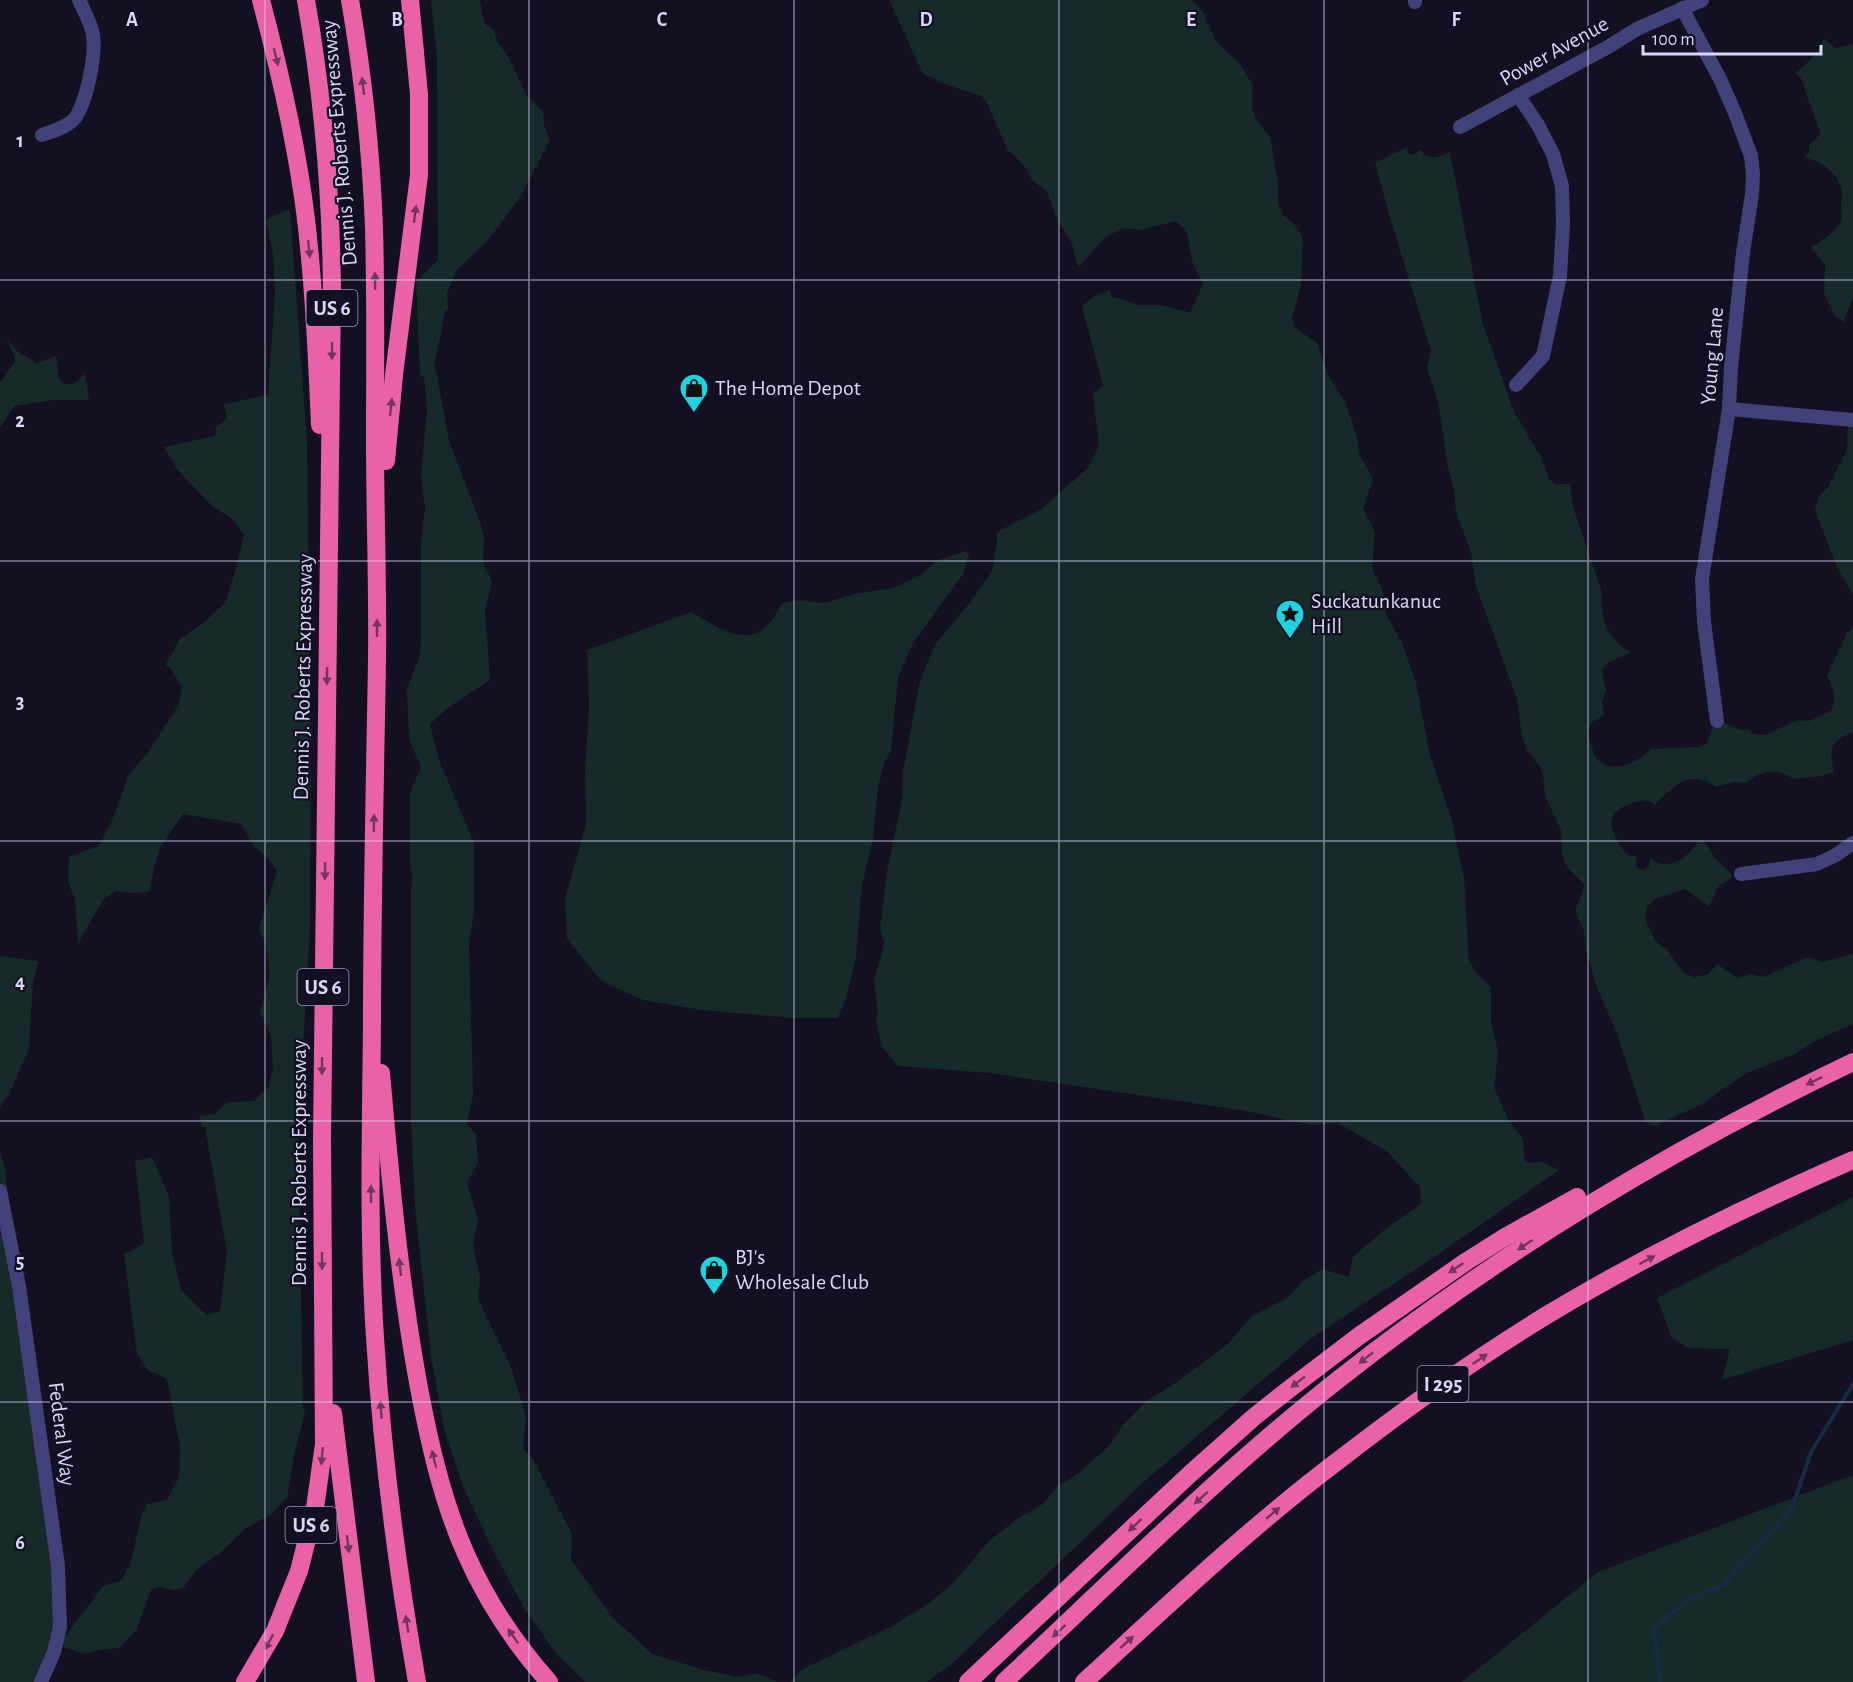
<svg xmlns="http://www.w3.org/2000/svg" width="1853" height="1682" font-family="'Alegreya Sans',sans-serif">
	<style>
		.green { fill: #152a29 }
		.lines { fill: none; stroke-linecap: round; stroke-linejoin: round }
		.stream { stroke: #162b46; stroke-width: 4 }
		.minor { stroke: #42427a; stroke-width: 14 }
		.motorway { stroke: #e962a8; stroke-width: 18 }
		.oneway { fill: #73355e }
		.grid { fill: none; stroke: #d9d7f9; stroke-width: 1.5; stroke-opacity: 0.55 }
		.labels { text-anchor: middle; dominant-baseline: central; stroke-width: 4.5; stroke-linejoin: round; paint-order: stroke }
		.shield { fill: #131121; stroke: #9e9cb8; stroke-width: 1.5 }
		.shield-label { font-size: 21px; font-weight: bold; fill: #d9d7f9 }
		.street-label { font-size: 22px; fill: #d9d7f9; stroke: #131121 }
		.poi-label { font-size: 22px; fill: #d9d7f9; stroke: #131121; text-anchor: start }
		.grid-label { font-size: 20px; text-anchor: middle; font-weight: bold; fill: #d9d7f9; stroke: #131121; stroke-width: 4.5; stroke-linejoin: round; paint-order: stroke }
	</style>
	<rect width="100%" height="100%" fill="#131121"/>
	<g class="green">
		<polygon points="431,0 480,0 482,14 486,25 493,29 497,41 509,58 526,94 543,112 544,125 550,140 521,196 489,239 457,270 447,293 448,309 445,312 434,367 439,378 438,381 449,441 480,522 484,538 483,563 492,581 485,611 490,680 449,707 430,724 439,760 474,843 474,911 469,942 473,1094 467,1124 476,1135 478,1162 467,1183 478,1220 473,1246 480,1277 478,1299 511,1367 526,1417 523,1448 533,1459 572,1534 571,1559 612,1617 652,1654 704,1670 738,1677 757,1673 777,1682 585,1682 558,1656 524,1608 491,1546 463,1487 444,1429 431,1356 415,1207 411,1122 411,888 412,877 410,863 410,793 421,767 409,739 407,688 419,658 421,642 421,542 425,509 421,476 427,410 424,377 420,375 416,282 438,260 437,59"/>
		<polygon points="889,0 1192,0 1202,11 1217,43 1240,64 1253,86 1252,108 1256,119 1270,137 1278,182 1278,204 1283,215 1295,225 1303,238 1301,285 1292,319 1296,328 1317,343 1328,375 1346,404 1358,440 1359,454 1373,479 1363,509 1375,532 1372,569 1383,591 1386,614 1402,643 1416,683 1430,755 1452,821 1464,878 1469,961 1476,972 1491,988 1491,1021 1498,1052 1494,1088 1508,1119 1523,1139 1525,1162 1533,1163 1540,1161 1559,1170 1440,1253 1312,1338 1147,1479 954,1662 927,1682 791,1682 801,1670 894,1625 928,1604 952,1584 989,1541 1017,1519 1043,1504 1059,1485 1079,1473 1109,1446 1123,1425 1148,1400 1174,1384 1229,1343 1252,1316 1289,1297 1303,1281 1322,1269 1349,1277 1353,1257 1384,1230 1421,1204 1420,1187 1388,1152 1338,1123 1311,1125 1246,1111 989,1073 898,1066 881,1045 876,1020 878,1015 874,980 880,961 884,943 880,929 887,872 902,799 903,772 920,680 935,645 972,600 992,571 997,541 997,532 1040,510 1087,469 1099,447 1093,393 1103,386 1082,306 1093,297 1110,290 1111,296 1138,305 1162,305 1190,313 1203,284 1193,264 1186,230 1176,221 1141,230 1123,228 1104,238 1078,268 1072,244 1057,219 1047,192 1032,180 1025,167 1012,153 1008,151 988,105 982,96 947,85 923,74"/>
		<path d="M 1824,39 L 1836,48 L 1853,44 L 1853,296 L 1844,322 L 1835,316 L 1824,294 L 1825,265 L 1811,247 C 1821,241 1834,234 1840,223 C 1844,217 1840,211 1841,205 C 1841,201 1842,198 1842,195 C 1841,174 1824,163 1805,157 L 1809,152 L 1809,144 L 1817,139 L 1820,133 L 1801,78 L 1795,72 C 1809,64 1816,53 1824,39 Z"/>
		<path d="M 1407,147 L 1408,153 L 1413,155 L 1420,150 C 1431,161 1436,158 1450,152 L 1482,321 L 1514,412 L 1541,457 L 1549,479 L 1555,484 L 1570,484 L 1573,507 L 1602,592 C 1599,616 1608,642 1631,652 L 1607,663 L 1602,670 L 1606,690 L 1602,702 L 1604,715 L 1593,721 L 1587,731 C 1590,739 1592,753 1597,759 C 1612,776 1639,762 1651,749 L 1699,747 L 1707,743 L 1716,719 L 1740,730 L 1749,729 L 1754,734 L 1765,735 L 1798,720 L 1809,721 L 1831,711 C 1838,696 1833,690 1827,675 L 1847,633 L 1853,627 L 1853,732 C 1831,742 1828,748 1834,772 L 1821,776 L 1793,779 C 1779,767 1759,771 1746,783 L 1734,782 L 1716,787 C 1690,768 1673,786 1655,805 L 1648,800 C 1636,801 1614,807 1611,820 C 1610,827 1621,851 1627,854 C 1630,856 1633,856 1636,856 L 1637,868 L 1644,870 L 1650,866 L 1650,858 C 1654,860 1659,864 1663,864 C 1679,866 1691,852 1698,841 L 1703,840 L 1715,858 L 1732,874 L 1731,879 L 1719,885 L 1709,906 L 1685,889 L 1655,899 L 1647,907 L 1645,919 L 1655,941 L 1666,949 L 1684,973 L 1694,977 L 1709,974 L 1717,964 L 1738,978 L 1751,974 L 1764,977 L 1807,957 L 1823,962 L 1853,954 L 1853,1024 L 1817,1040 L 1793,1055 L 1747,1073 L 1700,1105 L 1655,1126 L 1645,1121 L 1618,1036 L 1596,985 L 1586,950 L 1584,931 L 1576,913 L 1576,908 L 1585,885 L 1567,867 L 1562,855 L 1561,830 L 1545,796 L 1543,774 L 1538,764 L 1527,750 L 1522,737 L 1517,699 L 1476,586 L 1471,552 L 1456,512 L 1454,490 L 1448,467 L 1438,402 L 1427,367 L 1431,351 L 1389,214 L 1375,163 Z"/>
		<polygon points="290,209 307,441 311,748 310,928 298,1131 303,1406 305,1413 294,1455 287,1499 284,1500 272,1514 246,1528 220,1553 199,1567 183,1588 175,1590 159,1587 151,1590 137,1629 119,1648 99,1650 85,1654 60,1646 64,1638 103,1586 121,1581 131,1562 141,1517 147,1504 167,1500 179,1477 180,1446 167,1379 147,1370 137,1354 124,1254 142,1245 144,1242 135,1161 152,1157 169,1196 172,1253 181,1290 207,1315 220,1311 227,1252 205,1127 202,1127 199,1116 215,1114 228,1102 254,1101 269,1087 273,1068 271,1036 260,1013 270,975 266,945 259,929 277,870 269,859 254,846 241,824 183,814 161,846 154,868 150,891 136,893 115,891 103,900 78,943 75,899 68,882 69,857 98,846 112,821 128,776 149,751 178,706 182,687 170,668 165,666 180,639 206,621 225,603 235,572 244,535 234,520 212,506 177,469 164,447 215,436 216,427 227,419 224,404 268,395 275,291 273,253 266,221 270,217"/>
		<path d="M 7,339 L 17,351 L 37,363 L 56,356 L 59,379 L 64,384 C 75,385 79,382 85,372 L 89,400 L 53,400 L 14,406 L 0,428 L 0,382 L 14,363 L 15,358 Z"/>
		<polygon points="1848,420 1853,420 1853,595 1837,567 1815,510 1818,498 1828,487 1847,450"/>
		<path d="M 966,551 L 969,555 L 963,574 L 913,643 L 898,678 L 891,751 L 884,763 L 878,787 L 873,839 L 862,885 L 856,957 L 847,995 L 838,1018 L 792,1018 L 702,1010 L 643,1000 L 601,981 L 567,938 L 565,899 L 586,824 L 585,770 L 589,707 L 587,650 L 691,612 C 711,623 740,645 762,630 C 771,625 777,611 783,603 L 799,600 L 824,603 L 854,594 L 893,588 L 921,575 L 938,560 Z"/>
		<polygon points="0,956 38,961 33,982 29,1049 10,1092 0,1107"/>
		<polygon points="0,1152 5,1168 59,1615 39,1682 0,1682"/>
		<polygon points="1853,1197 1853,1340 1722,1380 1730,1349 1689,1348 1672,1338 1657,1298"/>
		<polygon points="1853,1475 1853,1682 1462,1682 1598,1572"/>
	</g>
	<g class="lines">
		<polyline class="stream" points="1660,1682 1654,1629 1686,1601 1723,1585 1792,1508 1811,1452 1853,1384"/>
		<g class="minor">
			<polyline points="1415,0 1415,2"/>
			<polyline points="1682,8 1720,79 1735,113 1751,156 1753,174 1752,194 1743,253 1731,367 1729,409 1702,579 1704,622 1717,721"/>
			<polyline points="1460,127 1608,47 1637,29 1702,0"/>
			<path d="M 42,135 C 53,131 68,127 75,118 C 87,101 96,55 93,35 C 91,23 84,11 79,0"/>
			<polyline points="1516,385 1543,356 1560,276 1563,224 1562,186 1553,154 1538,125 1518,95"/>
			<polyline points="1729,409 1853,420"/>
			<polyline points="1741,874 1817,864 1836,855 1853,843"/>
			<polyline points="0,1191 19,1286 58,1566 60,1627 54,1652 41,1682"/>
		</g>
		<g class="motorway">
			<path d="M 261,0 C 280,72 297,145 306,219 C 314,288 317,356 320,425"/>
			<path d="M 350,0 C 363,75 371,151 374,227 C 376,298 375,369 375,439 C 375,513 378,586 377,660 C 375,781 372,902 372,1024 C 371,1128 368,1233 375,1337 C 382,1453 397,1568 417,1682"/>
			<polyline points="386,461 394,375 419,175 419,94 410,0"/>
			<path d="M 381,1073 C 390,1175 399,1276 417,1377 C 428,1437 441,1497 465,1552 C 486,1600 515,1644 549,1682"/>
			<polyline points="333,1413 366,1682"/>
			<path d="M 245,1682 L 275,1631 L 299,1571 L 315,1508 L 324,1444 L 322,1139 L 332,291 C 331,193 323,96 306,0"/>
			<polyline points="968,1682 1190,1474 1254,1417 1288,1390 1359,1336 1467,1261 1505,1237 1577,1197"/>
			<path d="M 1004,1682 C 1114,1579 1221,1472 1339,1379 C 1500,1252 1667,1151 1853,1062"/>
			<path d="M 1084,1682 C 1167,1606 1249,1528 1339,1460 C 1406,1408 1475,1359 1547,1315 C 1645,1256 1749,1205 1853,1160"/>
		</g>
	</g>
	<defs><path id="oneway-solid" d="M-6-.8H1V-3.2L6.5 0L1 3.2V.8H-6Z" transform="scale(1.5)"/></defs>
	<g class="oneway">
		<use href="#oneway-solid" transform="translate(276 57) rotate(76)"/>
		<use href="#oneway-solid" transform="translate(363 86) rotate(-97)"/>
		<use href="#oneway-solid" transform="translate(415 214) rotate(-83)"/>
		<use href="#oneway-solid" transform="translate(309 249) rotate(84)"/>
		<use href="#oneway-solid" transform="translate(375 281) rotate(-91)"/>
		<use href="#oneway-solid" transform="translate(332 351) rotate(91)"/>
		<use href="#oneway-solid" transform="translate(391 407) rotate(-84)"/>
		<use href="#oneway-solid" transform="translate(377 628) rotate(-90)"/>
		<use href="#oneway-solid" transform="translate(327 676) rotate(91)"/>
		<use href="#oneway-solid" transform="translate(374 823) rotate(-89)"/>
		<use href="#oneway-solid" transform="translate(325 871) rotate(91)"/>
		<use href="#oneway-solid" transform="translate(322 1066) rotate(91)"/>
		<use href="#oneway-solid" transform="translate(1814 1081) rotate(154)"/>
		<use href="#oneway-solid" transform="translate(371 1194) rotate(-90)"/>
		<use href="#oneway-solid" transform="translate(1525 1245) rotate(146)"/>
		<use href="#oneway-solid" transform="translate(1647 1260) rotate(-28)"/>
		<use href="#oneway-solid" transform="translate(322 1261) rotate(90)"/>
		<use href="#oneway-solid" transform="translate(400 1267) rotate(-97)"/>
		<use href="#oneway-solid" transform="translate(1456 1268) rotate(146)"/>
		<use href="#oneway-solid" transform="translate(1366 1358) rotate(142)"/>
		<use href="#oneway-solid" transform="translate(1480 1359) rotate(-34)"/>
		<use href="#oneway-solid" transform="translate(1298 1382) rotate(142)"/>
		<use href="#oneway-solid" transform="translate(381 1410) rotate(-95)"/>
		<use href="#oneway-solid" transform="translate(322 1456) rotate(95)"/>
		<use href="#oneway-solid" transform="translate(434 1459) rotate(-104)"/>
		<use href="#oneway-solid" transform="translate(1201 1498) rotate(138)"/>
		<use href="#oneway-solid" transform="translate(1273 1513) rotate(-40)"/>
		<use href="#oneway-solid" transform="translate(1135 1525) rotate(137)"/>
		<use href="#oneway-solid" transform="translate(348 1544) rotate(83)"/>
		<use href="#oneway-solid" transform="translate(407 1624) rotate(-99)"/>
		<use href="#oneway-solid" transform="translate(1059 1631) rotate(137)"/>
		<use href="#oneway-solid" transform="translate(513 1636) rotate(-125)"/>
		<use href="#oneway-solid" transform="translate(269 1642) rotate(118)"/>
		<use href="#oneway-solid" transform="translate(1127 1642) rotate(-42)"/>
	</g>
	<path class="grid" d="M 265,0 L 265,1682M 529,0 L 529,1682M 794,0 L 794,1682M 1059,0 L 1059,1682M 1324,0 L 1324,1682M 1588,0 L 1588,1682M 0,280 L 1853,280M 0,561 L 1853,561M 0,841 L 1853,841M 0,1121 L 1853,1121M 0,1402 L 1853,1402"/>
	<defs>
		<g id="shop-pin" transform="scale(1.5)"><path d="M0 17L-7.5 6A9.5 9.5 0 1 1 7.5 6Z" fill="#1fd2de" stroke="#131121"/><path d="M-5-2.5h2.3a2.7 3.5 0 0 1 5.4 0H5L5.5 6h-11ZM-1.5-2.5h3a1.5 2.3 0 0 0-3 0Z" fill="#111"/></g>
		<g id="sight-pin" transform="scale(1.5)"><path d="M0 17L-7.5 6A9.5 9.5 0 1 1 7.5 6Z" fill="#1fd2de" stroke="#131121"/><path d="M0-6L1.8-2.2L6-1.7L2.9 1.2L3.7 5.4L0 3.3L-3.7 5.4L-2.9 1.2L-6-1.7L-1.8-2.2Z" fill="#111"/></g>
	</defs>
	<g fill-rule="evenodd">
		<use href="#shop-pin" x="694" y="388"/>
		<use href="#sight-pin" x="1290" y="614"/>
		<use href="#shop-pin" x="714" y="1270"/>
	</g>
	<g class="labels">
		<g class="shield">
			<rect x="306.5" y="290" width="51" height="36" rx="4.5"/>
			<rect x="297.5" y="969" width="51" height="36" rx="4.5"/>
			<rect x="1417.5" y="1366" width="51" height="36" rx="4.5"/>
			<rect x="285.5" y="1507" width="51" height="36" rx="4.5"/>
		</g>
		<g class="shield-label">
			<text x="332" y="308">US 6</text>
			<text x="323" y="987">US 6</text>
			<text x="1443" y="1384">I 295</text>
			<text x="311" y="1525">US 6</text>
		</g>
		<g class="street-label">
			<text transform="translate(1554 51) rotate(-29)">Power Avenue</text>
			<text transform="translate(339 143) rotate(-95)">Dennis J. Roberts Expressway</text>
			<text transform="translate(1712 356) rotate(-85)">Young Lane</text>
			<text transform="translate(303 677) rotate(-89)">Dennis J. Roberts Expressway</text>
			<text transform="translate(299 1163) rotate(-90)">Dennis J. Roberts Expressway</text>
			<text transform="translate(62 1434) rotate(83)">Federal Way</text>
		</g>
		<g class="poi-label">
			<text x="715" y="388">The Home Depot</text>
			<text x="1311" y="601">Suckatunkanuc<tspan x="1311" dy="25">Hill</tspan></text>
			<text x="735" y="1257">BJ's<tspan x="735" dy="25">Wholesale Club</tspan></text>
		</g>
	</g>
	<g class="grid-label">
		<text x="132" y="26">A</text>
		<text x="397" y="26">B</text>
		<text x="662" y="26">C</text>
		<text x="926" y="26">D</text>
		<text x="1191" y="26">E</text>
		<text x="1456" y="26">F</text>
		<text x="20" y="147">1</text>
		<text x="20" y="427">2</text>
		<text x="20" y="708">3</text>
		<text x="20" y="988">4</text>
		<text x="20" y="1268">5</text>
		<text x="20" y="1549">6</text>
	</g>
	<path d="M1643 45v9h178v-9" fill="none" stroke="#d9d7f9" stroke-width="3"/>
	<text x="1652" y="45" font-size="18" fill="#d9d7f9" stroke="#131121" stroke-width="4.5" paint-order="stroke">100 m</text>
</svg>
